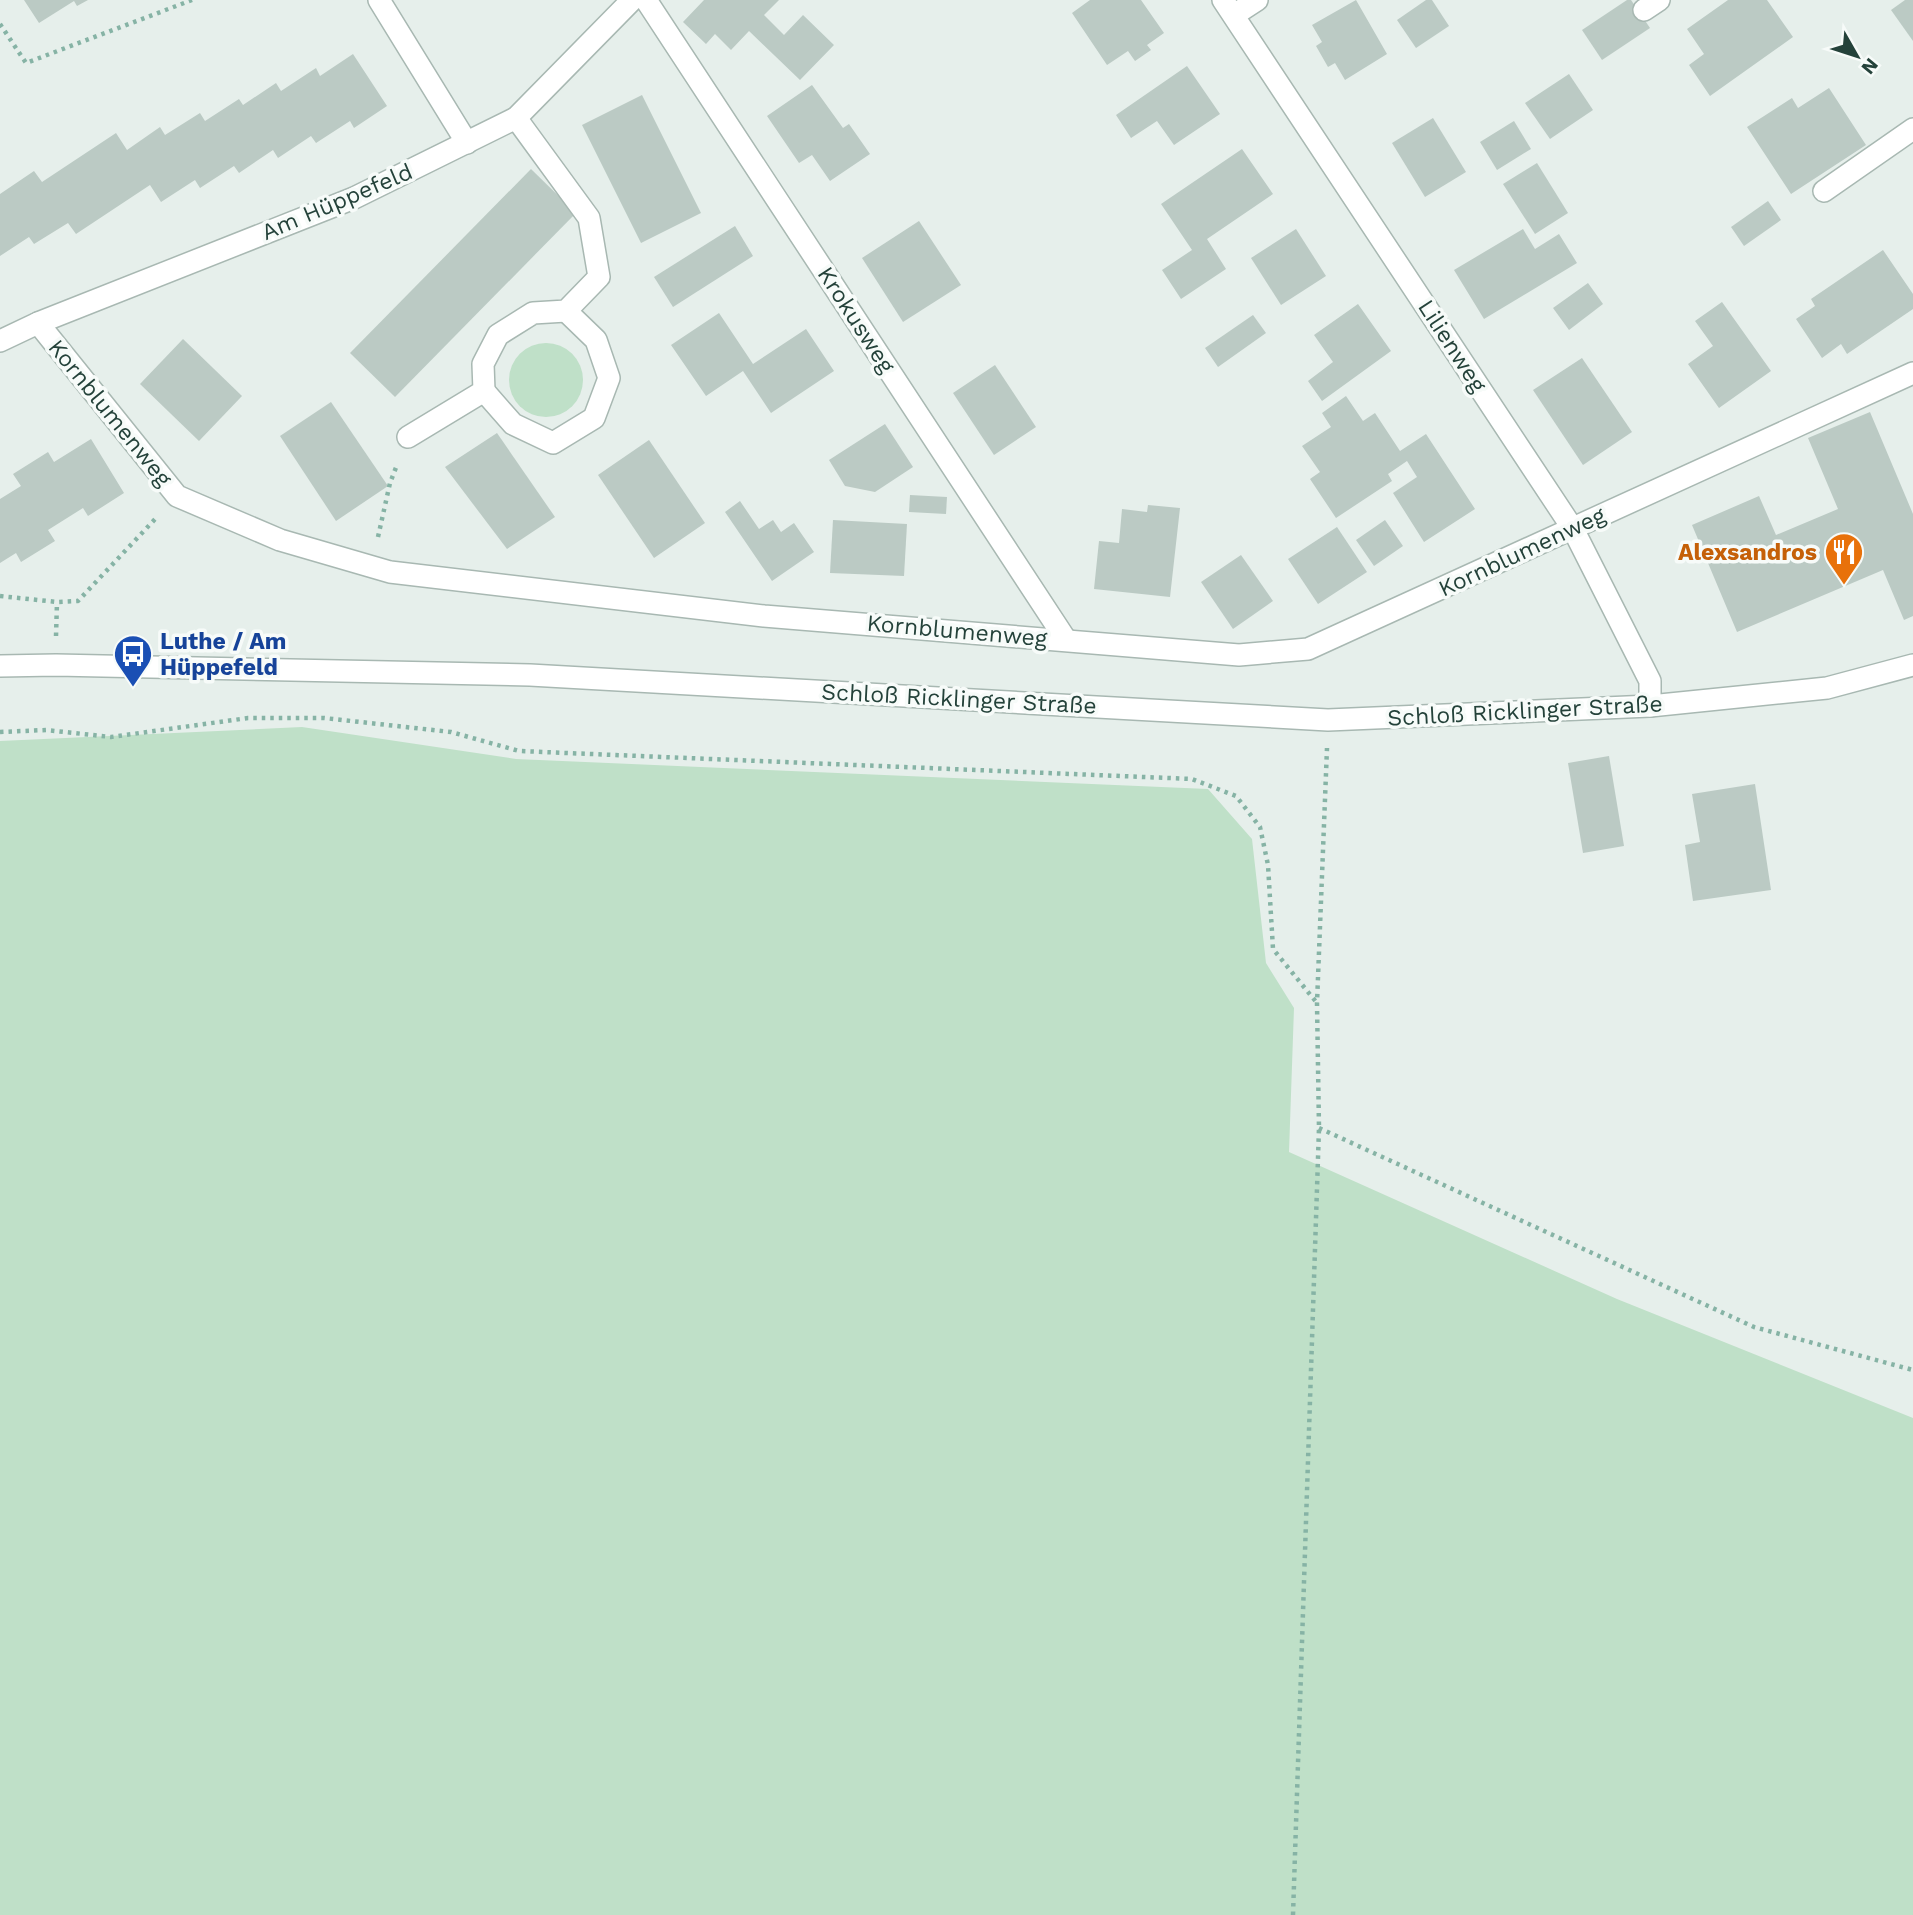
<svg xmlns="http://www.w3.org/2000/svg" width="1913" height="1915" font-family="'Work Sans',sans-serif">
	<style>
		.green { fill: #bfe0c8 }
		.building { fill: #bbcac4 }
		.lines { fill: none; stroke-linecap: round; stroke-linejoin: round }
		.minor-casing { stroke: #a8b8b2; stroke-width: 24 }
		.path { stroke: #86b3a5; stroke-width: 4.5; stroke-dasharray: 3.5 5; stroke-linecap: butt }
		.minor { stroke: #fff; stroke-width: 21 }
		.labels { text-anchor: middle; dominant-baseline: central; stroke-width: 7; stroke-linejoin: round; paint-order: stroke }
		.street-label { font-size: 23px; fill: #24423a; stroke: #f7fbf9 }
		.food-label { font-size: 23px; font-weight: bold; fill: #c56008; stroke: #f7fbf9; text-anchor: end }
		.transit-label { font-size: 23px; font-weight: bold; fill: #164399; stroke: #f7fbf9; text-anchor: start }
	</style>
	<rect width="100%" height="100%" fill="#e6efeb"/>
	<g class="green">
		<circle cx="546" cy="380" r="37"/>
		<polygon points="302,727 516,759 1208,789 1252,839 1266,963 1294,1008 1289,1152 1617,1299 1913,1418 1913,1915 0,1915 0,741"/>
	</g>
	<g class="building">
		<polygon points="24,0 88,0 77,6 74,1 39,23"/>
		<polygon points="704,0 779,0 764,15 784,35 803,15 834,45 800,80 749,31 731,50 715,34 706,44 683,22"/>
		<polygon points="1090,0 1141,0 1164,33 1147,45 1151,50 1135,61 1128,51 1107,65 1072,13"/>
		<polygon points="1356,0 1387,54 1345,80 1335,63 1328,67 1316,46 1322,42 1312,25"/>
		<polygon points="1426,0 1432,0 1449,26 1416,48 1397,20"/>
		<polygon points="1627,0 1631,0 1650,28 1602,60 1582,30"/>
		<polygon points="1728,0 1767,0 1793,37 1710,96 1689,65 1704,54 1687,29"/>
		<polygon points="1905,0 1913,0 1913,41 1891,10"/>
		<polygon points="353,54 387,106 354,128 350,121 316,143 311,136 278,158 273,150 239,173 234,166 200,188 195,180 161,202 150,185 76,234 68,223 34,244 29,237 0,256 0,194 34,171 42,182 116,133 127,150 160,127 165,135 200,113 205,121 239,99 243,105 276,83 281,91 316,68 320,76"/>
		<polygon points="1187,66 1220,114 1174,145 1157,121 1131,138 1116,115"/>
		<polygon points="1569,74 1593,110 1550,139 1525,103"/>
		<polygon points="812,85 843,128 849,124 870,154 830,181 812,155 799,163 767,116"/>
		<polygon points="1829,88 1866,145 1791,194 1747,127 1792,98 1798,108"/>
		<polygon points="642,95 701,213 641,243 582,125"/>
		<polygon points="1433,118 1466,172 1425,197 1392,143"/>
		<polygon points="1514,121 1531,149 1497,170 1480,142"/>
		<polygon points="1242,149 1273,194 1207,239 1226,269 1181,299 1162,270 1192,250 1161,204"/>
		<polygon points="1537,163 1568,213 1535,234 1503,184"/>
		<polygon points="531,169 576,213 395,397 350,353"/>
		<polygon points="1768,201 1781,220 1744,246 1731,227"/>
		<polygon points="919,221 961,285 903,322 862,258"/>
		<polygon points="735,226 753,256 673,307 654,277"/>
		<polygon points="1296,229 1326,276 1281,305 1251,258"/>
		<polygon points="1523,229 1535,249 1559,234 1577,263 1484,319 1454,270"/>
		<polygon points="1883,250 1913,294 1913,309 1847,354 1841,344 1822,358 1796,319 1815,306 1811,299"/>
		<polygon points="1588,283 1603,304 1569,330 1553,308"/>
		<polygon points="1722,302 1771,371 1719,408 1688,364 1713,346 1695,321"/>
		<polygon points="1358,304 1391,351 1322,401 1308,381 1333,362 1314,335"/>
		<polygon points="719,313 753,364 806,329 834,371 771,413 743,371 706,396 671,345"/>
		<polygon points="1253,315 1266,333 1218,367 1205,348"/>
		<polygon points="183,339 242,396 199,441 140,384"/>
		<polygon points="1582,358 1632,432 1583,465 1533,390"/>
		<polygon points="995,365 1036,427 994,455 953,393"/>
		<polygon points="1346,396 1363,421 1375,413 1400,451 1426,434 1475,509 1424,542 1393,493 1417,477 1407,461 1388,474 1392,481 1336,518 1310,479 1320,472 1302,446 1331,427 1322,413"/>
		<polygon points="331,402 388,486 336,521 280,436"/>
		<polygon points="1870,412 1913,514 1913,616 1904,620 1883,570 1737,632 1692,525 1759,496 1776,535 1838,509 1808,438"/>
		<polygon points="885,424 913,467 875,492 845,486 829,460"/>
		<polygon points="497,433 555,517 507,549 445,467"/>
		<polygon points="91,439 124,493 88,516 83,508 48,530 55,541 21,562 16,553 0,563 0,499 21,486 13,474 48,452 54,462"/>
		<polygon points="649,440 705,523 654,558 598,475"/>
		<polygon points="910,495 947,497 946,514 909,512"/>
		<polygon points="740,501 759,529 773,520 781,532 794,523 814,552 772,581 725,512"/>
		<polygon points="1148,505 1180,508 1170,597 1094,589 1099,541 1119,543 1122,509 1147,512"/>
		<polygon points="833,520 907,524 904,576 830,573"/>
		<polygon points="1385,520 1403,546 1374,566 1356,540"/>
		<polygon points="1337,527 1367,572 1318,604 1288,559"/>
		<polygon points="1241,555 1273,601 1233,629 1201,582"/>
		<polygon points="1609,756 1624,846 1583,853 1568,763"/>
		<polygon points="1755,784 1771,890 1693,901 1685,845 1700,842 1692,794"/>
	</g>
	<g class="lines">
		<g class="minor-casing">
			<g id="minor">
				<polyline points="379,0 467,143"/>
				<polyline points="646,0 1066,640"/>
				<polyline points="1223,0 1573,529 1650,681 1650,706"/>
				<polyline points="1644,10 1659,0"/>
				<polyline points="1234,15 1257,0"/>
				<polyline points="1824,191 1913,129"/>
				<polyline points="38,323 177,496 280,540 390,572 764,616 1239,655 1308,649 1913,373"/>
				<polyline points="0,341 38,323 354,198 516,118 632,0"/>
				<polyline points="484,391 513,424 553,443 594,418 609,378 596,340 566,311"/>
				<polyline points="408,437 484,391 483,364 498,335 533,313 566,311 599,277 589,218 516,118"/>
				<polyline points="0,666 56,665 530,675 1328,720 1650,706 1827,688 1913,665"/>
			</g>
		</g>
		<g class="path">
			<polyline points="0,24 26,63 192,0"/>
			<polyline points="378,537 390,483 397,465"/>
			<polyline points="0,596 57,602 78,601 158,516"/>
			<polyline points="56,636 57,602"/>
			<polyline points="0,732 46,730 111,737 248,718 324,718 451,732 519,751 1192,779 1236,796 1260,827 1268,865 1273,949 1317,1003"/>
			<polyline points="1319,1128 1754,1327 1913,1370"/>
			<polyline points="1293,1915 1319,1128 1317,1003 1327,748"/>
		</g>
		<use href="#minor" class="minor"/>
	</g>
	<defs>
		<g id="restaurant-pin" transform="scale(2.0125)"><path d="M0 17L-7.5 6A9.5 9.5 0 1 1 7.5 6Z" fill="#e8710a" stroke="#f7fbf9"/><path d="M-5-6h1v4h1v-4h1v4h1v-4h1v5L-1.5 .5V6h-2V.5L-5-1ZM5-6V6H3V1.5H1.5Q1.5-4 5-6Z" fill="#fff"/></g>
		<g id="bus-pin" transform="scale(2.0125)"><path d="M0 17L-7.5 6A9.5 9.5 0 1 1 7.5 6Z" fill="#1a4fb4" stroke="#f7fbf9"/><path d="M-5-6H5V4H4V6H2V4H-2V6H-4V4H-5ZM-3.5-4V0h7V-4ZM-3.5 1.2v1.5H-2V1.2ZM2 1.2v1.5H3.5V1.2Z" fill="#fff"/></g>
	</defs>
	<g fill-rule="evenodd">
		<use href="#restaurant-pin" x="1844" y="552"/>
		<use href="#bus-pin" x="133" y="654"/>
	</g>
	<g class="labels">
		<g class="street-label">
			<text transform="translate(337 202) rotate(-23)">Am Hüppefeld</text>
			<text transform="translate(856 320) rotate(57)">Krokusweg</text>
			<text transform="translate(1452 346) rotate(57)">Lilienweg</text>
			<text transform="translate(110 413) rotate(51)">Kornblumenweg</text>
			<text transform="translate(1522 552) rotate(-25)">Kornblumenweg</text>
			<text transform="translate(957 631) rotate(5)">Kornblumenweg</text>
			<text transform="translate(959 699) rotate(3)">Schloß Ricklinger Straße</text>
			<text transform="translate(1525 711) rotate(-3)">Schloß Ricklinger Straße</text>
		</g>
		<g class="food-label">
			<text x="1817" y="552">Alexsandros</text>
		</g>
		<g class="transit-label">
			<text x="160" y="641">Luthe / Am<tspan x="160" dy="26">Hüppefeld</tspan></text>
		</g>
	</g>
	<g transform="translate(1857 56) rotate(129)" stroke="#f7fbf9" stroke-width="5" paint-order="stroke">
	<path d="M0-5L12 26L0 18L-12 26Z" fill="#24423a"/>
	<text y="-10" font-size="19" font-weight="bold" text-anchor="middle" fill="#24423a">N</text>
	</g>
</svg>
